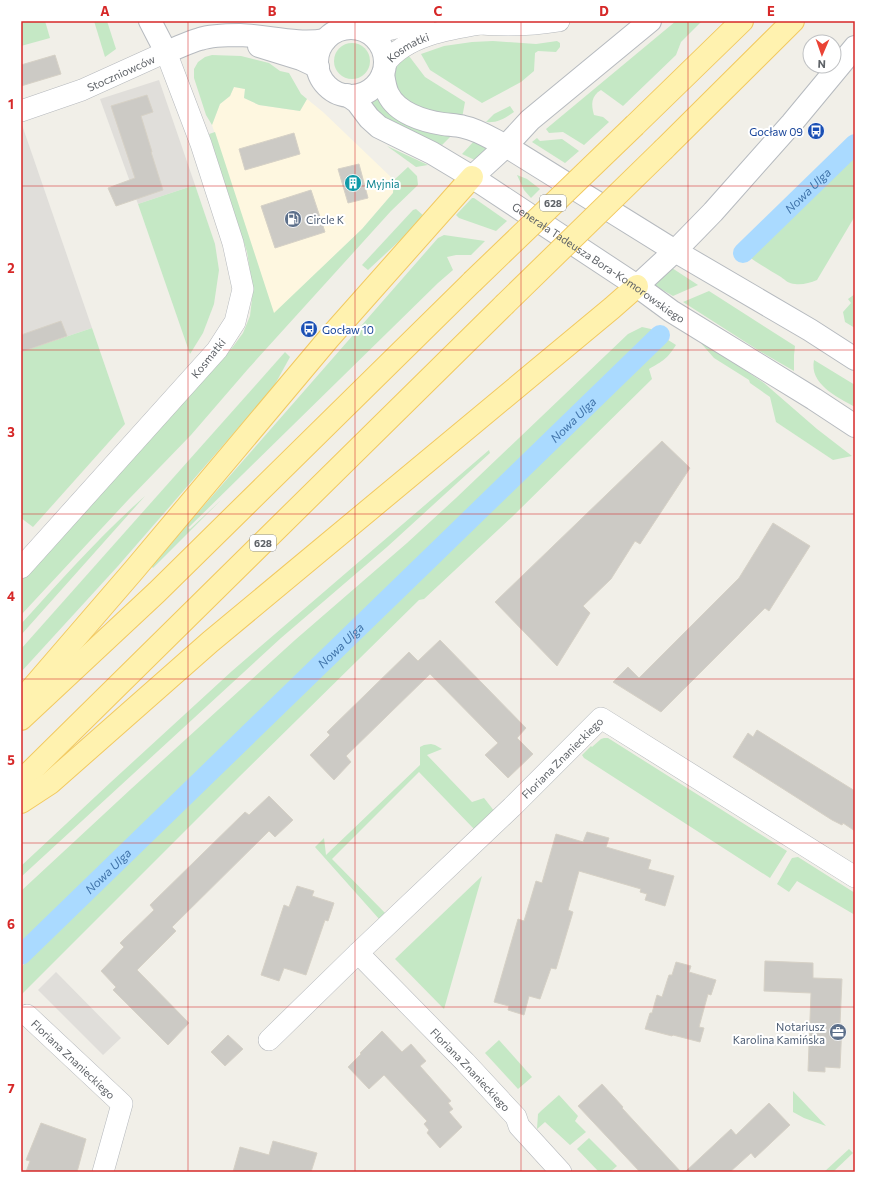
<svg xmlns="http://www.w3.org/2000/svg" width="876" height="1193" font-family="Commissioner,sans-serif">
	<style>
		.commercial { fill: #fef7e0 }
		.industrial { fill: #e0deda }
		.green { fill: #c5e8c5 }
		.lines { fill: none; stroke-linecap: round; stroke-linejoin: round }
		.canal { stroke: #aadaff; stroke-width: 20 }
		.building { fill: #cccac5; stroke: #d6d1c6 }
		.street-casing { stroke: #b5b8bc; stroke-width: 22 }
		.secondary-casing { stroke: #b6babf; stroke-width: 24 }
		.primary-casing { stroke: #f2c960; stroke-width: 24 }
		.street { stroke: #fff; stroke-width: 21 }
		.secondary { stroke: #fff; stroke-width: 22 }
		.primary { stroke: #fff2af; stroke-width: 22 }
		.primary-bridge-casing { stroke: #f2c960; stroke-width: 24; stroke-linecap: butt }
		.primary-bridge { stroke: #fff2af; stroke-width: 22 }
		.grid { fill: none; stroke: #d62828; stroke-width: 1; stroke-opacity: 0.55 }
		.labels { text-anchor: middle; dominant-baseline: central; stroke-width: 4; stroke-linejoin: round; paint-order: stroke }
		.shield { fill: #fff; stroke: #8f9295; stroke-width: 1 }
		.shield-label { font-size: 10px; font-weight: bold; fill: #5f6368 }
		.street-label { font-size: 11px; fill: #5f6368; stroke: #fff }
		.transit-label { font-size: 11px; fill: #164399; stroke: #fff; text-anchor: end }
		.culture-label { font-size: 11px; fill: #0d838f; stroke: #fff; text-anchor: start }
		.service-label { font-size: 11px; fill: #4e5e75; stroke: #fff; text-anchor: start }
		.water-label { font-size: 12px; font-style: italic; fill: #4174aa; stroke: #fff }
		.neatline { fill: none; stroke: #d62828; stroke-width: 1.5 }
		.grid-label { font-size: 13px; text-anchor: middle; font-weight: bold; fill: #d62828 }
	</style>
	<rect width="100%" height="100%" fill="#f1efe8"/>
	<polygon class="commercial" points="234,87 245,89 244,98 259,105 300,111 307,99 323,112 394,180 393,193 362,229 274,314 212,125 220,104 230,96"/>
	<g class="industrial">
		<polygon points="159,80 195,185 138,204 100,99"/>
		<polygon points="21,125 22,125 92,328 21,352"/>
		<polygon points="56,972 121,1038 103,1055 38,990"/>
	</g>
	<g class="green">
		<polygon points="21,21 45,21 50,38 21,46"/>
		<polygon points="94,21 107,21 116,49 105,57"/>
		<path d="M 676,21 L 702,21 L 681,42 L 676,55 L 623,106 L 601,90 C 591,96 591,104 594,115 L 603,117 L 609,122 L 584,145 L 563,132 L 549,133 L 546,129 Z"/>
		<polygon points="493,41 536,44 557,41 560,43 560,47 556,52 538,51 535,53 534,71 521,82 482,103 430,70 421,54 444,46 472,42"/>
		<circle cx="352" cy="61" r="18"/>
		<polygon points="212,55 241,56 269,63 280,71 289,73 301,94 307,99 300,111 259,105 244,98 245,89 234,87 230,96 220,104 212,125 206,115 194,78 194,69 198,62 205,57"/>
		<path d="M 409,56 L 425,77 L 465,102 L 462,118 L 424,112 L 396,93 C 393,74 391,68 409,56 Z"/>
		<polygon points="377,96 382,104 454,133 442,145 382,118 366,102"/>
		<path d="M 510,106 L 514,112 C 505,118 498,123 486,122 L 494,114 Z"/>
		<polygon points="215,132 274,313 362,229 393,193 394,180 408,167 417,176 418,185 391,211 248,369 191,435 129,499 21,615 21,581 232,348 243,333 250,316 253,290 247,252 209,134"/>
		<polygon points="537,138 540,141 562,139 579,151 565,163 532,142"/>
		<polygon points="476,139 493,146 477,161 462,154"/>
		<polygon points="387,146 428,165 416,167"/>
		<path d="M 855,152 L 855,216 L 817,280 C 810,283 802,285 795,284 C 789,284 785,280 781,277 C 769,270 759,264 748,256 L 787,220 Z"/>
		<polygon points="517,175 527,179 540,189 531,198 524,190"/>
		<polygon points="195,185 215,244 219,270 214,304 203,333 190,354 138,204"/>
		<polygon points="472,198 474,198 507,221 496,231 459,218 456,215"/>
		<polygon points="416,209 425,217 368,270 362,265 413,210"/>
		<polygon points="444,235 485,241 471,255 456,255 447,257 453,270 438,283 188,528 190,529 221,500 153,568 151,566 438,238"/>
		<polygon points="672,268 698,285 673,296 654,285"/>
		<polygon points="709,291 795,346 794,355 794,371 761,352 683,302"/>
		<polygon points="855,294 855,328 845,322 843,312 851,303 848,299"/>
		<polygon points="642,327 651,329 655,332 464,516 124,849 74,894 21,945 21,891 131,789 295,640 407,543 456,498 628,334"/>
		<polygon points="92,328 125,424 33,527 21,518 21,352"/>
		<path d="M 665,338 L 676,345 C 667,359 663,361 649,369 L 652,379 L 513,516 L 424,599 L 419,600 L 239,777 L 21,995 L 21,967 L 145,847 L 332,661 L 394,603 Z"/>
		<polygon points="700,340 764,383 817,429 852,456 833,460 776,422 770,397 750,383 749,380 714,358 699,341"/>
		<polygon points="285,352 290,357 273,388 118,566 21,672 21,649"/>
		<path d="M 814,360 L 855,385 L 855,407 C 837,397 809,384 814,360 Z"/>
		<polygon points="489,450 490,453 387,547 281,638 21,877 21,866 111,782 232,671"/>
		<path d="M 145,496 L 21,635 L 21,624 C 61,580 101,535 145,496 Z"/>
		<polygon points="604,738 608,738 787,851 770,878 584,758 582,755 591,746 592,747 601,739"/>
		<polygon points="431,744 435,745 442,749 427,755 472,802 484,798 495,812 474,829 419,772 332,859 386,914 380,920 315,847 324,838 326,855 420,765 420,747 424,745"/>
		<polygon points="798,857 855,893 855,915 797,881 789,892 777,884 792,858"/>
		<polygon points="482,876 444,1009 395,959"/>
		<polygon points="499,1040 532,1077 518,1089 485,1053"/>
		<polygon points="793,1091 826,1126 804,1118 793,1112"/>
		<polygon points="559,1095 578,1116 575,1121 586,1132 570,1145 545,1122 537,1129 538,1114 541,1111"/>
		<polygon points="589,1138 617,1166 610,1172 599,1172 577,1149"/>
		<polygon points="849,1149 853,1153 833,1172 824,1172"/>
	</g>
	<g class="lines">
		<g class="canal">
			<path id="s1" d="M 743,253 L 855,144"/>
			<path id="s2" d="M 21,955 L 660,335"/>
		</g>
	</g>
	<g class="building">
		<polygon points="55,55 61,74 21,86 21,65"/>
		<polygon points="147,95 153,112 141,116 152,152 151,152 163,190 116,206 108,188 135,178 111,106"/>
		<polygon points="294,133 300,154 245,170 239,149"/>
		<polygon points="359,164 368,198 348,203 338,169"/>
		<polygon points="311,190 325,232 275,248 261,206"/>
		<polygon points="61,321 67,336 21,352 21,335"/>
		<polygon points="662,441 690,468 640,544 635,541 611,579 583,606 590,613 557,666 495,602"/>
		<polygon points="773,523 810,546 769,611 765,608 661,712 613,682 628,667 639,678 739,578"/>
		<polygon points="440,640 526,728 517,738 533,754 508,778 485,755 498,743 430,674 346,756 351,762 334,780 310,755 330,735 327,732 409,652 418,661"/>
		<polygon points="757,730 855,791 855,831 843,823 842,825 832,820 733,757 748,733 753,737"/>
		<polygon points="269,796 293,820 275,837 269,831 172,927 176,931 137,970 189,1023 168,1045 113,990 116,987 101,971 124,947 120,943 154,910 150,905 245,812 249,815"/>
		<polygon points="587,832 609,838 606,847 651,860 648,869 674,876 665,906 645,900 647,894 640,892 641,889 579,871 568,910 573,912 556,969 551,968 540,999 529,996 524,1015 508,1010 509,1006 494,1002 518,919 524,921 536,881 542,883 556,834 583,842"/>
		<polygon points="297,886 314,891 312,896 334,903 328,921 325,920 306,975 284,968 279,981 261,975 284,905 289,907"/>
		<polygon points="765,961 813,963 813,978 842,979 840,1024 842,1024 840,1068 825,1067 825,1072 808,1071 811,993 764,991"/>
		<polygon points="676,962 691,966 689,972 716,980 711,995 708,994 699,1027 704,1028 700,1042 673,1035 672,1036 645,1029 650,1013 652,1013 657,995 662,997 669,975 672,975"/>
		<polygon points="382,1031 402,1052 411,1044 426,1061 420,1066 451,1101 448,1103 453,1109 449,1112 462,1127 440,1148 427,1133 429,1130 424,1124 427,1121 384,1075 369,1089 348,1067 361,1054 360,1053"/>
		<polygon points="228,1035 243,1049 225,1066 211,1052"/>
		<polygon points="602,1084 623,1107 622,1108 681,1172 640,1172 578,1106"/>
		<polygon points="769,1103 790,1125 755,1158 751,1153 730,1172 685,1172 731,1129 736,1135"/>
		<polygon points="41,1123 86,1139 77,1172 26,1172 30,1161 26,1160"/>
		<polygon points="273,1141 317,1153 311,1172 233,1172 240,1147 269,1155"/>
	</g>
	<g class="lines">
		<g class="street-casing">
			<g id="street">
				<path d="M 468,23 C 498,26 529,26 559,21"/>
				<path d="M 369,33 C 388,32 405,24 424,21"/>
				<path id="s3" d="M 385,64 C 405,36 449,29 481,24"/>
				<path id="s4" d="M 21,111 L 82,90 L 166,52 L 201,144 L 233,243 L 243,289 L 235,322 L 217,350 L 21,568"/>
				<path id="s5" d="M 358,953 L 465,1062 L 516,1117 L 519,1126 L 561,1172"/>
				<path id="s6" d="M 27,1015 L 122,1104 L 103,1172"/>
				<path id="s7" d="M 269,1040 L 358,953 L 512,807 L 601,718 L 855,877"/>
			</g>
		</g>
		<g class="secondary-casing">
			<g id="secondary">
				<path d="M 150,21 L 166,52 C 177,48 189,42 200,39 C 212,35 227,35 240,35 C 268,36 297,45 325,40"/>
				<circle cx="351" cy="62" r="34"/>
				<polyline points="259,46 301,59 318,67"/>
				<path d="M 383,74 C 384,80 385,88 388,94 C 397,113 423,121 443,124 C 450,125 457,125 464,127 C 479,130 492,139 506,146 L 675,251 L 810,330 L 855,359"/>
				<path id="s8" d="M 347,95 L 357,102 L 369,118 L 379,127 L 432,153 L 472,177 L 637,286 L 671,311 L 814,399 L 855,426"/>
				<polyline points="472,177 506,146 530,120 650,21"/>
				<polyline points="637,286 675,251 713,212 792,123 855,47"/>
			</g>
		</g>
		<g class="primary-casing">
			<g id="primary">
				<polyline points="635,125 742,21"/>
				<polyline points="664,149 793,21"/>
				<polyline points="21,701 134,570 329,338 472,177"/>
				<polyline points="21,719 157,592 472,282"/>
				<polyline points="21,781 504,305"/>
				<polyline points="21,802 50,783 210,642 612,308 637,286"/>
			</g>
		</g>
		<use href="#street" class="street"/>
		<use href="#secondary" class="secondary"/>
		<use href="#primary" class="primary"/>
		<g class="primary-bridge-casing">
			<g id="primary-bridge">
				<polyline points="472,282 635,125"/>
				<polyline points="504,305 664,149"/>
			</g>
		</g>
		<use href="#primary-bridge" class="primary-bridge"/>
	</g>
	<path class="grid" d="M 188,21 L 188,1172M 355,21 L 355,1172M 521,21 L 521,1172M 688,21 L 688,1172M 21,186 L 855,186M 21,350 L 855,350M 21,514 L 855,514M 21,679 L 855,679M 21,843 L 855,843M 21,1007 L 855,1007"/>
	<defs>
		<g id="bus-disc" transform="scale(0.9)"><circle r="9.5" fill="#1a4fb4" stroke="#fff"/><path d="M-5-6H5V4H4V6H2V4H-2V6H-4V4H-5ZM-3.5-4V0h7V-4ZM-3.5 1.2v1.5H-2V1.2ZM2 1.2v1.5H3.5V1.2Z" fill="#fff"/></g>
		<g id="building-disc" transform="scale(0.9)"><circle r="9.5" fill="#0f9aa8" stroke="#fff"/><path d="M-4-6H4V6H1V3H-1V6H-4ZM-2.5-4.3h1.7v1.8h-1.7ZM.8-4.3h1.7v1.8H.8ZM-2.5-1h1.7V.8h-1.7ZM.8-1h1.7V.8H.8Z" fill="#fff"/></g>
		<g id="fuel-disc" transform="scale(0.9)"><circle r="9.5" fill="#5c6f8a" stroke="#fff"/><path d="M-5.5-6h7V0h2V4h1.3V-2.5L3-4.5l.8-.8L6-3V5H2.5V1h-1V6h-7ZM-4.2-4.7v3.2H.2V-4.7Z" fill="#fff"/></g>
		<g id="office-disc" transform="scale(0.9)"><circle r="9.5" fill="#5c6f8a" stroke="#fff"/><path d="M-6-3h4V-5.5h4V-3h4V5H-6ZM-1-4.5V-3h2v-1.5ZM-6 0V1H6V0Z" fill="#fff"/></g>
	</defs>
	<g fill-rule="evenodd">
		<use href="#bus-disc" x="816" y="131"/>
		<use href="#building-disc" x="353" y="183"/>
		<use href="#fuel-disc" x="293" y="219"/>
		<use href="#bus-disc" x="309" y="329"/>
		<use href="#office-disc" x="838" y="1032"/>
	</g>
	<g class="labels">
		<g class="shield">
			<rect x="540" y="195" width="26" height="16" rx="3"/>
			<rect x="250" y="535" width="26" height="16" rx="3"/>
		</g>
		<g class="shield-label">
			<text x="553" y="203">628</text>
			<text x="263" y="543">628</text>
		</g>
		<g class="street-label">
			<text stroke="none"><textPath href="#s3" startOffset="29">Kosmatki</textPath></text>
			<text stroke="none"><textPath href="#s4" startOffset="107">Stoczniowców</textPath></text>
			<text stroke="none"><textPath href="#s8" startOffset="304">Generała Tadeusza Bora-Komorowskiego</textPath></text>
			<text transform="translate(208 358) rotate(-51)">Kosmatki</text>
			<text stroke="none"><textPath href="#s7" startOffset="407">Floriana Znanieckiego</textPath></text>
			<text stroke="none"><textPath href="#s6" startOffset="64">Floriana Znanieckiego</textPath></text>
			<text stroke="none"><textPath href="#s5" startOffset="162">Floriana Znanieckiego</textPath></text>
		</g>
		<g class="transit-label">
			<text x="803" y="131">Gocław 09</text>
			<text x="322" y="329" text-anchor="start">Gocław 10</text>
		</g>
		<g class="culture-label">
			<text x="366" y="183">Myjnia</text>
		</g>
		<g class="service-label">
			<text x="306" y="219">Circle K</text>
			<text x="825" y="1026" text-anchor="end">Notariusz<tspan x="825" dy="13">Karolina Kamińska</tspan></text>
		</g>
		<g class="water-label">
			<text stroke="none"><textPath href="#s1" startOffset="90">Nowa Ulga</textPath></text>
			<text stroke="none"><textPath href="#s2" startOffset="769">Nowa Ulga</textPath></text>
			<text stroke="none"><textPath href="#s2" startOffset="445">Nowa Ulga</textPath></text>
			<text stroke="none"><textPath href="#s2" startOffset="121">Nowa Ulga</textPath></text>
		</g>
	</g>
	<rect width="876" height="1193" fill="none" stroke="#ffffff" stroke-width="44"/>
	<g transform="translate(822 54) rotate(182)"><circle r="19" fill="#ffffff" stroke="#bfc1c3"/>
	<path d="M0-3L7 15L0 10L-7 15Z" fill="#ea4335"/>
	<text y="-6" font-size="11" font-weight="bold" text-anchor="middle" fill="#5f6368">N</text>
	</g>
	<rect x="22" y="22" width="832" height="1149" class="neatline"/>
	<g class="grid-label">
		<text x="105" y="16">A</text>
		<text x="272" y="16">B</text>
		<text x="438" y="16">C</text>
		<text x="604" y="16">D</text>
		<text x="771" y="16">E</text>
		<text x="11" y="109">1</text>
		<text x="11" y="273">2</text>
		<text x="11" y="437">3</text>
		<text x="11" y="601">4</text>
		<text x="11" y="765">5</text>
		<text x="11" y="929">6</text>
		<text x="11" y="1093">7</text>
	</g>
</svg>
